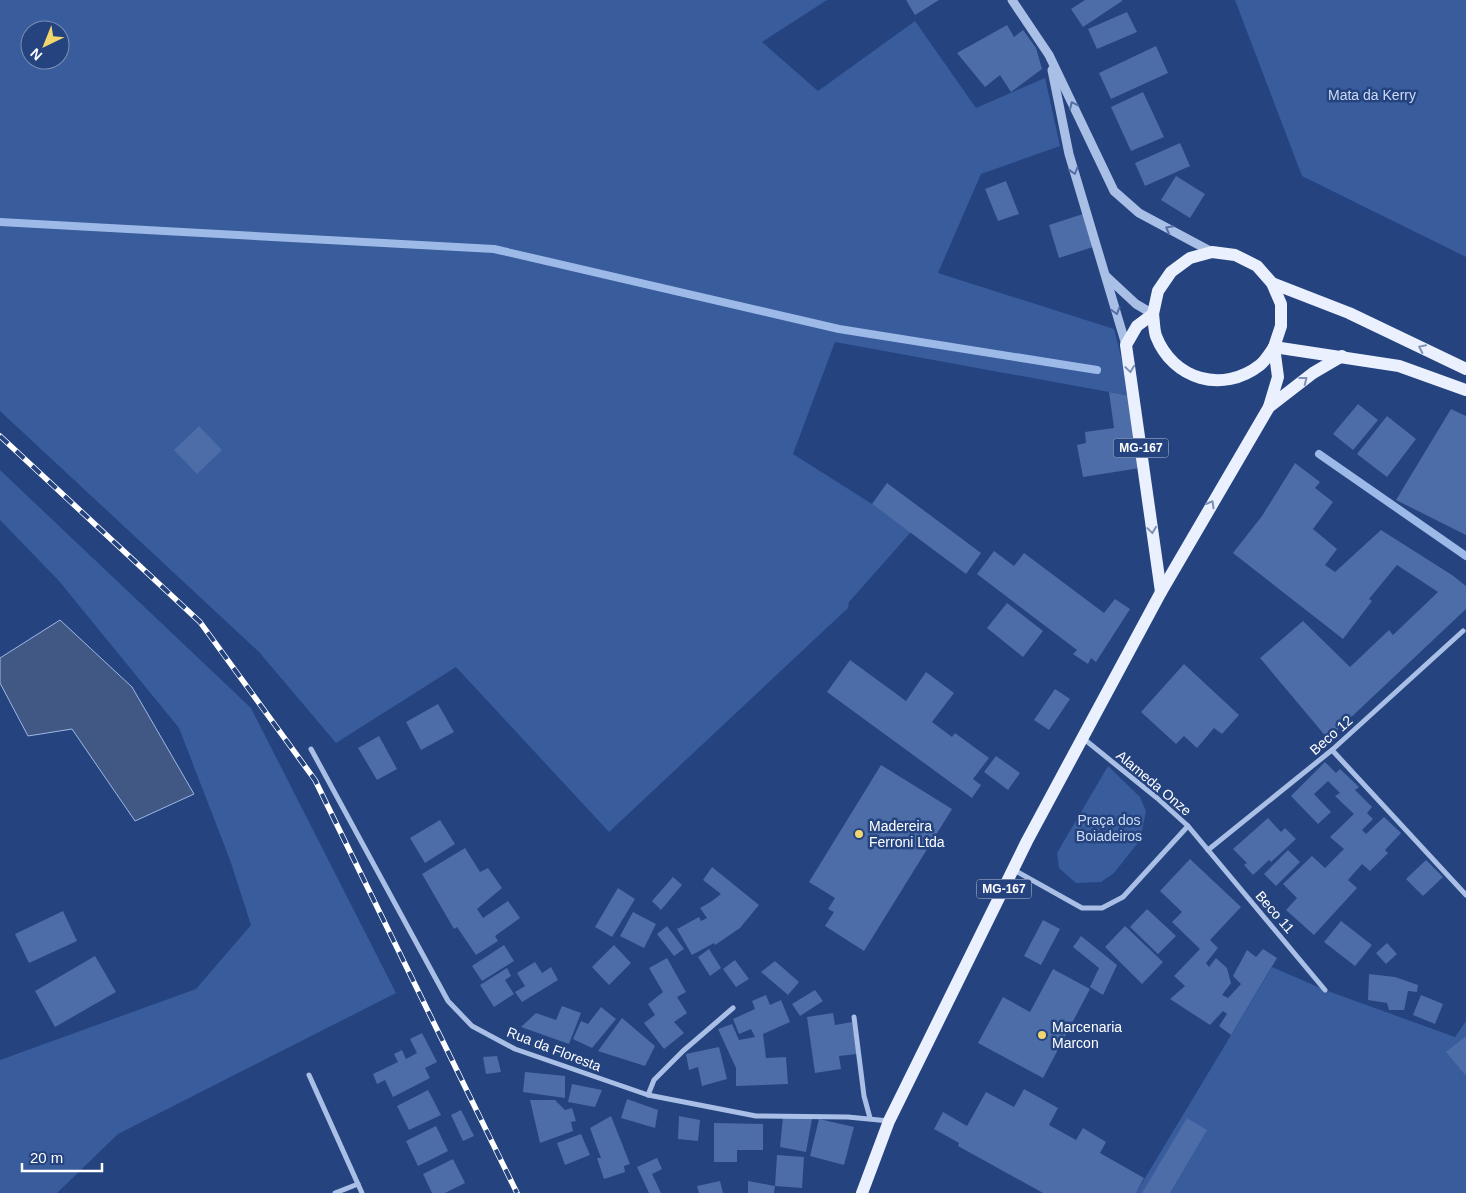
<svg xmlns="http://www.w3.org/2000/svg" width="1466" height="1193" font-family="Arial,sans-serif">
	<style>
		.green { fill: #385c9c; fill-rule: evenodd }
		.water { fill: #425884; stroke: #9db9e7 }
		.lines { fill: none; stroke-linecap: round; stroke-linejoin: round }
		.stream { stroke: #9db9e7; stroke-width: 8 }
		.building { fill: #4c6da8 }
		.minor { stroke: #a9bfe6; stroke-width: 5 }
		.tertiary { stroke: #a9bfe6; stroke-width: 9 }
		.primary { stroke: #eaf0fd; stroke-width: 12 }
		.rail-casing { stroke: #fff; stroke-width: 5.5 }
		.rail { stroke: #24437f; stroke-width: 4; stroke-dasharray: 11; stroke-linecap: butt }
		.oneway { stroke: #536ea3 }
		.oneway2 { stroke: #7d91b8 }
		.poi-dot { fill: #f1d76d; stroke: #24437f; stroke-width: 2 }
		.labels { text-anchor: middle; dominant-baseline: central; stroke-width: 5; stroke-linejoin: round; paint-order: stroke }
		.shield { fill: #24437f; stroke: #bdc7d9; stroke-width: 1 }
		.shield-label { font-size: 12px; font-weight: bold; fill: #fff }
		.park-label { font-size: 14px; fill: #cddbf5; stroke: #24437f }
		.street-label { font-size: 14px; fill: #fff; stroke: #24437f }
		.poi-label { font-size: 14px; fill: #fff; stroke: #24437f; text-anchor: start }
	</style>
	<rect width="100%" height="100%" fill="#24437f"/>
	<g class="green">
		<path d="M 0,0 L 827,0 L 762,42 L 818,91 L 915,21 L 976,108 L 1045,78 L 1060,146 L 981,174 L 938,273 L 1114,329 L 1131,396 L 835,342 L 793,454 L 872,504 L 911,532 L 849,602 L 848,608 L 609,832 L 456,667 L 336,743 L 259,652 L 0,411 ZM 30,30 L 60,30 L 60,60 L 30,60 Z"/>
		<polygon points="1235,0 1466,0 1466,257 1302,176"/>
		<polygon points="0,470 251,708 396,993 118,1134 57,1193 0,1193 0,1060 196,989 251,925 230,860 179,728 59,581 0,520"/>
		<polygon points="1108,766 1140,797 1146,811 1140,840 1114,873 1101,882 1076,883 1059,868 1057,853"/>
		<polygon points="1272,967 1325,990 1455,1037 1466,1021 1466,1193 1136,1193"/>
	</g>
	<polygon class="water" points="60,620 132,687 194,794 135,821 72,729 28,736 0,683 0,658"/>
	<g class="lines">
		<g class="stream">
			<polyline points="0,222 494,249 839,329 1097,370"/>
			<polyline points="1319,454 1466,556"/>
		</g>
	</g>
	<g class="building">
		<polygon points="906,0 939,0 915,15"/>
		<polygon points="1085,0 1122,0 1122,1 1083,27 1071,9"/>
		<polygon points="1127,12 1137,32 1097,49 1088,29"/>
		<polygon points="1007,25 1014,37 1023,30 1036,48 1042,69 1011,92 1000,75 985,87 957,53"/>
		<polygon points="1156,46 1168,73 1111,99 1099,73"/>
		<polygon points="1143,92 1164,137 1131,151 1111,107"/>
		<polygon points="1180,143 1190,166 1145,186 1135,163"/>
		<polygon points="1176,176 1205,194 1190,218 1161,200"/>
		<polygon points="1006,181 1019,214 998,221 985,189"/>
		<polygon points="1083,214 1093,247 1059,258 1049,225"/>
		<polygon points="1109,392 1131,396 1140,468 1083,477 1077,445 1086,443 1085,432 1114,428"/>
		<polygon points="1358,404 1378,420 1353,450 1333,434"/>
		<polygon points="1451,409 1466,416 1466,535 1396,500"/>
		<polygon points="1387,416 1416,439 1387,477 1357,454"/>
		<polygon points="199,426 222,450 197,474 174,450"/>
		<polygon points="1295,463 1320,482 1315,488 1333,502 1313,529 1337,549 1325,565 1335,572 1381,530 1452,575 1466,586 1466,609 1328,739 1260,658 1303,621 1350,667 1389,630 1393,635 1438,592 1397,565 1369,599 1372,601 1343,639 1233,553 1262,516"/>
		<polygon points="887,483 981,553 966,574 872,504"/>
		<polygon points="994,551 1014,566 1024,553 1104,613 1115,599 1130,609 1096,662 1091,658 1088,664 1073,654 1077,650 977,574"/>
		<polygon points="1007,603 1043,631 1023,657 987,628"/>
		<polygon points="850,660 906,701 926,672 954,693 932,722 952,737 955,733 989,758 973,779 981,785 972,798 827,692"/>
		<polygon points="1184,664 1239,715 1222,734 1214,728 1197,748 1184,736 1176,744 1141,712"/>
		<polygon points="1055,689 1070,699 1049,730 1034,720"/>
		<polygon points="438,704 454,732 421,750 406,722"/>
		<polygon points="379,736 397,769 377,780 358,748"/>
		<polygon points="996,756 1020,773 1008,790 984,772"/>
		<polygon points="1325,762 1336,773 1340,769 1359,787 1355,790 1372,807 1367,813 1373,819 1362,830 1366,834 1384,817 1401,833 1385,850 1388,853 1370,871 1362,864 1348,880 1357,888 1314,935 1286,910 1297,898 1283,884 1312,856 1325,868 1344,849 1330,837 1354,814 1335,796 1340,793 1328,781 1314,794 1331,812 1318,824 1291,796"/>
		<polygon points="881,765 952,809 864,951 825,926 834,912 828,909 835,898 809,882"/>
		<polygon points="1082,816 1087,820 1080,830 1075,827"/>
		<polygon points="1268,818 1281,832 1285,828 1296,839 1271,862 1269,860 1253,875 1244,865 1247,863 1233,849"/>
		<polygon points="440,820 455,844 425,863 410,838"/>
		<polygon points="465,848 480,872 488,868 502,888 477,909 483,918 508,901 520,918 495,936 498,941 476,955 457,927 454,929 422,874"/>
		<polygon points="1288,850 1300,862 1276,886 1264,874"/>
		<polygon points="1190,859 1241,907 1210,940 1218,948 1206,963 1209,967 1216,958 1227,968 1231,983 1222,995 1228,998 1241,984 1233,976 1247,950 1256,957 1263,949 1277,958 1231,1035 1219,1026 1227,1014 1223,1011 1210,1025 1170,999 1185,986 1174,976 1200,949 1172,922 1182,912 1160,891"/>
		<polygon points="1426,860 1443,877 1423,896 1406,879"/>
		<polygon points="712,867 759,905 740,928 715,945 714,943 692,955 677,929 699,917 701,921 707,918 700,908 712,901 721,894 703,880"/>
		<polygon points="673,877 682,885 661,910 652,901"/>
		<polygon points="618,888 635,899 612,937 595,927"/>
		<polygon points="1147,909 1176,936 1158,954 1130,927"/>
		<polygon points="63,911 77,941 29,963 15,934"/>
		<polygon points="633,912 656,924 644,948 620,936"/>
		<polygon points="1043,920 1060,929 1041,965 1024,956"/>
		<polygon points="1341,921 1372,945 1355,966 1324,942"/>
		<polygon points="667,926 684,949 674,956 657,934"/>
		<polygon points="1125,926 1163,962 1142,984 1105,947"/>
		<polygon points="1081,936 1117,965 1103,995 1090,987 1099,968 1073,947"/>
		<polygon points="1387,943 1397,954 1386,964 1376,953"/>
		<polygon points="504,945 514,961 482,981 472,966"/>
		<polygon points="614,945 631,963 609,985 592,967"/>
		<polygon points="709,949 721,968 710,976 698,957"/>
		<polygon points="95,956 116,992 55,1027 35,991"/>
		<polygon points="667,958 686,992 677,997 687,1013 674,1022 684,1033 664,1049 644,1023 655,1015 648,1004 663,992 649,968"/>
		<polygon points="735,960 749,979 736,987 723,969"/>
		<polygon points="775,961 799,982 788,995 761,972"/>
		<polygon points="535,962 542,973 551,967 558,980 522,1002 515,992 525,986 517,973"/>
		<polygon points="507,968 511,976 505,980 514,994 494,1007 480,985"/>
		<polygon points="1053,969 1090,989 1043,1078 978,1043 1003,997 1030,1012"/>
		<polygon points="1369,974 1395,977 1418,985 1417,992 1408,991 1404,1010 1389,1010 1387,1003 1368,1000"/>
		<polygon points="815,990 823,1001 800,1016 792,1004"/>
		<polygon points="766,995 770,1005 781,1000 790,1022 763,1034 766,1058 786,1057 788,1084 736,1086 736,1068 718,1029 732,1024 739,1040 755,1037 751,1029 739,1034 733,1019 755,1009 752,1001"/>
		<polygon points="1421,995 1443,1004 1435,1024 1413,1015"/>
		<polygon points="562,1006 581,1013 569,1044 521,1027 536,1013 556,1020"/>
		<polygon points="601,1007 616,1019 592,1048 573,1039 581,1021 588,1024"/>
		<polygon points="833,1013 835,1025 852,1022 857,1054 839,1056 841,1069 815,1073 807,1017"/>
		<polygon points="622,1018 655,1046 645,1066 598,1051"/>
		<polygon points="422,1033 437,1062 425,1068 430,1078 393,1097 385,1080 377,1084 373,1074 398,1062 394,1054 402,1050 406,1059 417,1053 410,1039"/>
		<polygon points="1466,1036 1466,1076 1446,1052"/>
		<polygon points="719,1047 727,1079 702,1086 698,1067 689,1070 686,1054"/>
		<polygon points="497,1056 501,1072 486,1074 483,1057"/>
		<polygon points="525,1072 565,1076 565,1098 523,1092"/>
		<polygon points="572,1084 602,1090 595,1107 568,1102"/>
		<polygon points="1024,1089 1058,1108 1049,1125 1076,1140 1083,1128 1106,1142 1100,1153 1144,1178 1136,1193 1043,1193 958,1146 959,1143 934,1129 943,1112 967,1126 986,1092 1014,1107"/>
		<polygon points="428,1090 441,1115 409,1130 397,1106"/>
		<polygon points="627,1099 658,1110 655,1128 621,1118"/>
		<polygon points="530,1100 555,1100 565,1110 572,1108 576,1121 571,1122 573,1131 540,1143"/>
		<polygon points="461,1110 474,1136 463,1141 451,1115"/>
		<polygon points="611,1116 630,1164 624,1166 625,1172 604,1179 597,1158 601,1158 590,1128"/>
		<polygon points="679,1116 700,1120 698,1141 678,1139"/>
		<polygon points="783,1117 812,1119 806,1152 780,1147"/>
		<polygon points="1187,1118 1207,1130 1170,1193 1142,1193"/>
		<polygon points="819,1119 854,1127 844,1165 810,1156"/>
		<polygon points="714,1123 763,1124 763,1150 737,1150 737,1162 714,1162"/>
		<polygon points="436,1126 448,1151 418,1166 406,1141"/>
		<polygon points="581,1134 590,1155 565,1165 557,1143"/>
		<polygon points="777,1155 804,1157 802,1188 775,1186 774,1193 748,1193 748,1181 775,1186"/>
		<polygon points="657,1158 662,1169 652,1174 661,1193 649,1193 637,1167"/>
		<polygon points="453,1159 465,1183 445,1193 432,1193 423,1174"/>
		<polygon points="720,1181 723,1193 699,1193 697,1186"/>
	</g>
	<g class="lines">
		<g class="minor">
			<polyline points="1084,739 1157,798 1188,826 1325,990"/>
			<polyline points="311,749 448,1001 472,1026 515,1049 648,1095 756,1116 848,1117 889,1121"/>
			<polyline points="1332,750 1466,895"/>
			<polyline points="1208,850 1332,750 1463,631"/>
			<polyline points="1014,870 1082,908 1102,908 1123,897 1188,826"/>
			<polyline points="854,1017 864,1096 870,1118"/>
			<polyline points="309,1075 362,1193"/>
			<polyline points="648,1095 654,1080 683,1051 733,1008"/>
			<polyline points="335,1193 358,1184"/>
		</g>
		<g class="tertiary">
			<polyline points="1012,0 1049,55 1114,191 1139,213 1212,252"/>
			<polyline points="1052,70 1069,154 1126,345"/>
			<polyline points="1107,277 1136,304 1153,314"/>
		</g>
		<g class="primary">
			<path d="M 1153,314 C 1154,321 1154,330 1156,336 C 1173,380 1223,394 1260,365 C 1265,361 1270,353 1274,347"/>
			<polyline points="1274,347 1399,366 1466,390"/>
			<polyline points="1269,407 1313,373 1342,356"/>
			<polyline points="1161,592 1126,345 1137,326 1153,314 1158,291 1171,272 1190,258 1212,252 1235,255 1257,266 1272,283 1349,313 1466,369"/>
			<polyline points="862,1193 889,1121 1027,841 1161,592 1269,407 1278,377 1274,347 1281,326 1281,304 1272,283"/>
		</g>
		<g class="rail-casing">
			<polyline id="rail" points="0,436 200,622 315,780 517,1193"/>
		</g>
		<use href="#rail" class="rail"/>
	</g>
	<defs><path id="oneway-chevron" d="M-2-3.5L2.5 0L-2 3.5" fill="none" stroke-width="1.6" stroke-linecap="round" stroke-linejoin="round" transform="scale(1.25)"/></defs>
	<g class="oneway">
		<use href="#oneway-chevron" transform="translate(1073 105) rotate(-115)"/>
		<use href="#oneway-chevron" transform="translate(1074 171) rotate(73)"/>
		<use href="#oneway-chevron" transform="translate(1169 229) rotate(-152)"/>
		<use href="#oneway-chevron" transform="translate(1116 311) rotate(74)"/>
	</g>
	<g class="oneway2">
		<use href="#oneway-chevron" transform="translate(1422 348) rotate(-154)"/>
		<use href="#oneway-chevron" transform="translate(1130 369) rotate(82)"/>
		<use href="#oneway-chevron" transform="translate(1304 380) rotate(-38)"/>
		<use href="#oneway-chevron" transform="translate(1211 504) rotate(-60)"/>
		<use href="#oneway-chevron" transform="translate(1152 530) rotate(82)"/>
	</g>
	<g class="poi-dot">
		<circle cx="859" cy="834" r="5"/>
		<circle cx="1042" cy="1035" r="5"/>
	</g>
	<g class="labels">
		<g class="shield">
			<rect x="1113.5" y="438.5" width="55" height="19" rx="4"/>
			<rect x="976.5" y="879.5" width="55" height="19" rx="4"/>
		</g>
		<g class="shield-label">
			<text x="1141" y="448">MG-167</text>
			<text x="1004" y="889">MG-167</text>
		</g>
		<g class="park-label">
			<text x="1372" y="95">Mata da Kerry</text>
			<text x="1109" y="820">Praça dos<tspan x="1109" dy="16">Boiadeiros</tspan></text>
		</g>
		<g class="street-label">
			<text transform="translate(1331 735) rotate(-41)">Beco 12</text>
			<text transform="translate(1154 783) rotate(40)">Alameda Onze</text>
			<text transform="translate(1275 912) rotate(49)">Beco 11</text>
			<text transform="translate(554 1049) rotate(21)">Rua da Floresta</text>
		</g>
		<g class="poi-label">
			<text x="869" y="826">Madereira<tspan x="869" dy="16">Ferroni Ltda</tspan></text>
			<text x="1052" y="1027">Marcenaria<tspan x="1052" dy="16">Marcon</tspan></text>
		</g>
	</g>
	<g transform="translate(45 45) rotate(223)"><circle r="24" fill="#24437f" stroke="#7c8eb2"/>
	<path d="M0-4L9 19L0 12L-9 19Z" fill="#f1d76d"/>
	<text y="-8" font-size="14" font-weight="bold" text-anchor="middle" fill="#ffffff">N</text>
	</g>
	<path d="M22 1163v8h80v-8" fill="none" stroke="#ffffff" stroke-width="2.5"/>
	<text x="30" y="1163" font-size="15" fill="#ffffff" stroke="#24437f" stroke-width="4" paint-order="stroke">20 m</text>
</svg>
